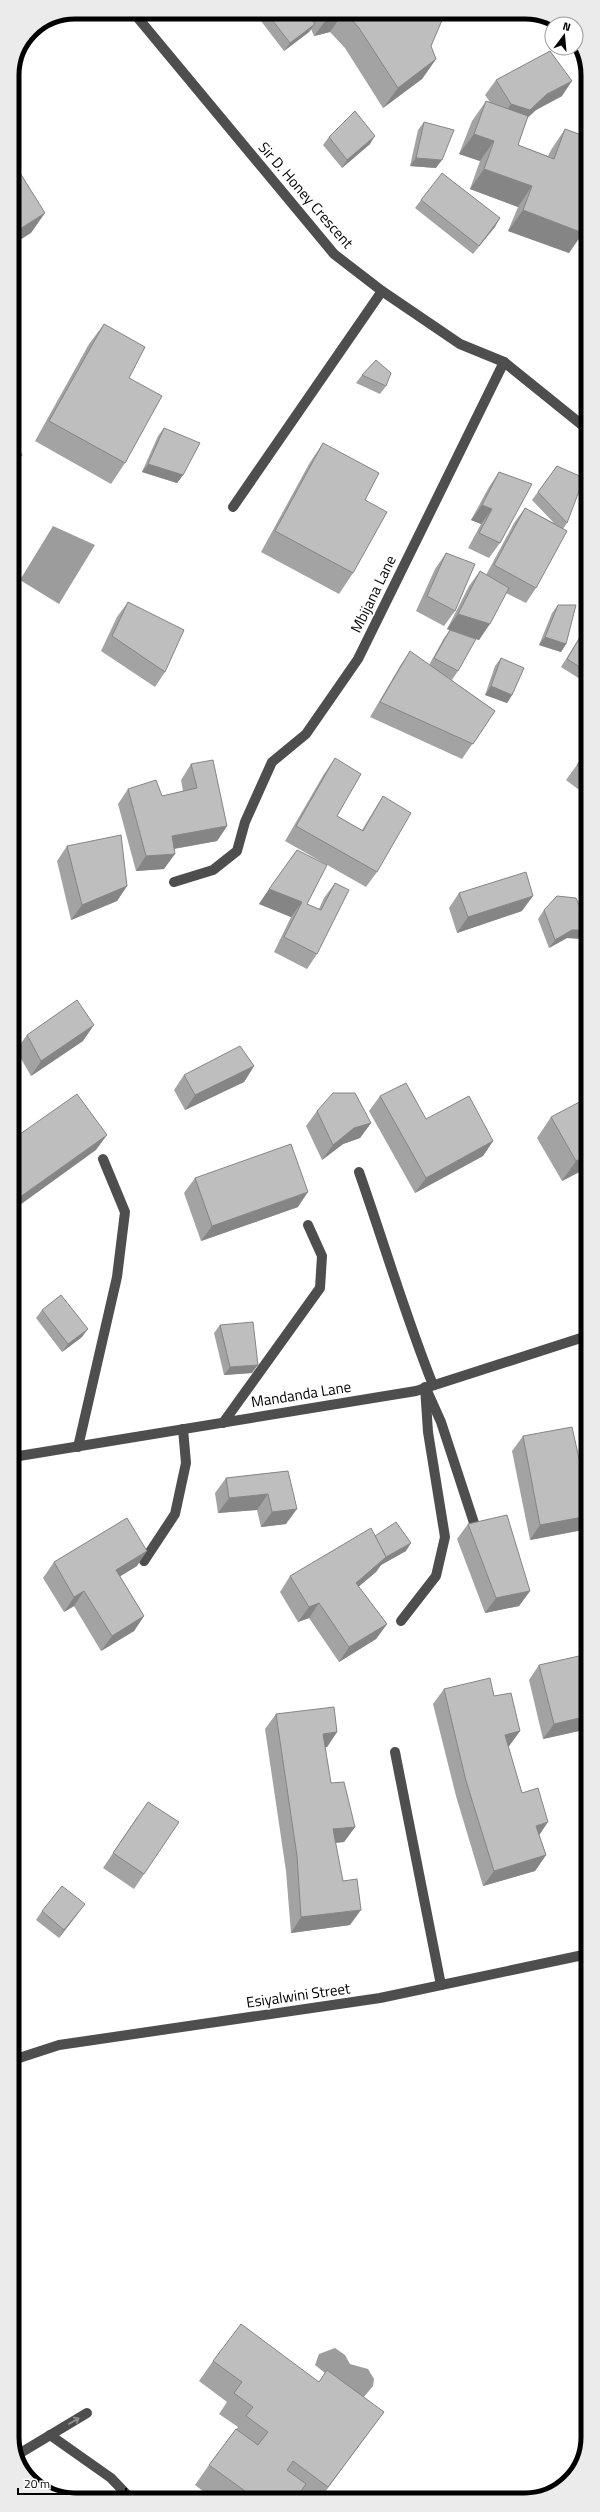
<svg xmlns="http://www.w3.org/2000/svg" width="600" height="2512" font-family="'Titillium Web',sans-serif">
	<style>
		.water { fill: #9c9c9c }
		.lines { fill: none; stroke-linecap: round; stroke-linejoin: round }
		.minor { stroke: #4e4e4e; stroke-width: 10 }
		.wall { fill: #a3a3a3 }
		.shaded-wall { fill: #858585 }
		.building { fill: #bebebe; stroke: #858585 }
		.oneway { stroke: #959595 }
		.labels { text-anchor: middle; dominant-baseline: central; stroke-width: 3; stroke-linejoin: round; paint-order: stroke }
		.street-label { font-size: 15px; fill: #000; stroke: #fff }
		.rim { fill: none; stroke: #000; stroke-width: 5 }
	</style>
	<rect width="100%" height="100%" fill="#fff"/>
	<g class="water">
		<polygon points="53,526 95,545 59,604 20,580"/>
		<polygon points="335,2348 345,2355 350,2364 368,2369 374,2379 373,2386 358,2404 340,2385 315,2365 319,2354"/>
	</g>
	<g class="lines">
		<g class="minor">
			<polyline points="133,12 334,254 382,291 460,344 504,362 587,429"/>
			<polyline points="233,507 382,291"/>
			<polyline points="174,882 213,870 237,851 245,822 272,762 306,734 358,659 504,362"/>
			<path d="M 359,1172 C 384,1243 405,1315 433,1385"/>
			<polyline points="584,1186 587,1193"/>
			<polyline points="428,1393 441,1422 476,1529"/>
			<polyline points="223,1423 320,1288 322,1256 308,1225"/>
			<polyline points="78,1447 117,1277 125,1212 103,1159"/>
			<polyline points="13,1457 416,1391 587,1336"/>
			<polyline points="144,1561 175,1514 186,1463 183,1429"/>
			<polyline points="401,1621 436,1576 445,1537 428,1432 425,1387"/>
			<polyline points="395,1752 441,1985"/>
			<polyline points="13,2060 59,2045 380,1998 588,1954"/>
			<polyline points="50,2435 111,2478 132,2500"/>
			<polyline points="17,2455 87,2413"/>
		</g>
	</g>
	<g class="wall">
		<polygon points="254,12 440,12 431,46 436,59 422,79 383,108 345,48 330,32 314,36 311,29 309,32 284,51"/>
		<polygon points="496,80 562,96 536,110 528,117 518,145 548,156 551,150 565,129 569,253 508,231 518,207 470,189 480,161 459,154 472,121 486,101 490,102 485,95"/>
		<polygon points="424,122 436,168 410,166 418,130"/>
		<polygon points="329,137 370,144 342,168 323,145"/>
		<polygon points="421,200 500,218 473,254 415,208"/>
		<polygon points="104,324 129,378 125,463 111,484 35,441 89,344"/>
		<polygon points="362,375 386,386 380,394 356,383"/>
		<polygon points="164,428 183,475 177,483 142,472 158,436"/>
		<polygon points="323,443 365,500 353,573 339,594 261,552 309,464"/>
		<polygon points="557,466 567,523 563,529 536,588 526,603 506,593 479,640 447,629 469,586 480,571 486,575 514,523 525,508 554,523 532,500"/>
		<polygon points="499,472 500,543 489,558 468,548 481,524 471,520 489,487"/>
		<polygon points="446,553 455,611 444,626 416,611 435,569"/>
		<polygon points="128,602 165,672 155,687 101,651 117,617"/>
		<polygon points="558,605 566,644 561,652 539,645 552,613"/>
		<polygon points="586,627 587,668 580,679 561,667"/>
		<polygon points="450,630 458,671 452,680 443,674 495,711 462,759 370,717 400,666 410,651 429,665 444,638"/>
		<polygon points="501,658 512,695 507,703 485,695 495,666"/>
		<polygon points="587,751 587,796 566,780"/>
		<polygon points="335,758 337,816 362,830 373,812 383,796 377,872 366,887 285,841 324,774"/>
		<polygon points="191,764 227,826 217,841 174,849 164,869 136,871 118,804 128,789 162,796 183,791 181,780"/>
		<polygon points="67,846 127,886 117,901 71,920 57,861"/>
		<polygon points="297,850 307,904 319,909 324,898 335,883 317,954 307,969 274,952 291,917 259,904"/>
		<polygon points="459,893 522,911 457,933 449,908"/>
		<polygon points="544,910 587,923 587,935 585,939 567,938 549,948 538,919"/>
		<polygon points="27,1035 83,1041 31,1076 16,1050"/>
		<polygon points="254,1066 244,1082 185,1110 174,1090 184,1075"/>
		<polygon points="380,1096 426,1119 493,1141 483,1156 415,1193 369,1111"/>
		<polygon points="317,1111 371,1123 360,1138 343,1144 322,1160 306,1126"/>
		<polygon points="551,1117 587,1168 562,1181 537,1138"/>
		<polygon points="195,1178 298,1207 201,1241 184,1193"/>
		<polygon points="42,1310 82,1337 62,1352 36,1318"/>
		<polygon points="220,1325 252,1373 224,1375 214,1333"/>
		<polygon points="523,1436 584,1481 588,1480 588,1529 530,1540 512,1451"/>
		<polygon points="288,1471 286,1524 261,1527 257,1510 218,1513 215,1493 226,1478"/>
		<polygon points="468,1524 530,1591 519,1606 485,1613 457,1539"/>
		<polygon points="375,1536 406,1551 381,1565 376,1572 358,1587 387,1624 376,1639 339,1662 309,1618 298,1622 280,1592 290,1576"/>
		<polygon points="54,1562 137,1566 120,1576 144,1616 134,1631 101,1651 74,1606 64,1612 43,1578"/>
		<polygon points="539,1665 588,1729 543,1739 529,1680"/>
		<polygon points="444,1689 494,1696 520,1731 509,1746 508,1746 522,1793 539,1835 546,1855 535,1871 483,1886 456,1796 433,1704"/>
		<polygon points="276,1714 337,1732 327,1747 325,1747 331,1783 355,1827 344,1842 335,1843 350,1925 291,1933 286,1871 265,1729"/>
		<polygon points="588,1759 588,1806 583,1766"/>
		<polygon points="137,1817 144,1874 134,1889 103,1868"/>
		<polygon points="588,1881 588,1904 583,1888"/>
		<polygon points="42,1911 79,1912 59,1938 36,1920"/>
		<polygon points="213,2361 319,2382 384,2412 369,2432 320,2499 303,2499 298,2496 296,2499 214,2500 195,2485 209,2465 238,2427 219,2414 227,2402 199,2381"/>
	</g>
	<g class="shaded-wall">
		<polygon points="342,12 344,12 330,32 314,36 329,16"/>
		<polygon points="315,24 309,32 284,51 290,43"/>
		<polygon points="436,59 422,79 383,108 398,88"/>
		<polygon points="572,81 562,96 536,110 520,125 501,119 511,104 547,94"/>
		<polygon points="474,134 494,141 480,161 459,154"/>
		<polygon points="375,136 370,144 342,168 347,160"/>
		<polygon points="416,158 442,160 436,168 410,166"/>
		<polygon points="484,169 532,186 518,207 470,189"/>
		<polygon points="523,210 583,233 569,253 508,231"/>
		<polygon points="45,213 31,233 12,245 12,234"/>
		<polygon points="500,218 495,227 473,254"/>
		<polygon points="22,455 17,463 12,468 12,467"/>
		<polygon points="148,464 183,475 177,483 142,472"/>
		<polygon points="482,505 492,509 481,524 471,520"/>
		<polygon points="458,614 490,624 479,640 447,629"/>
		<polygon points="545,637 566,644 561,652 539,645"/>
		<polygon points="491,686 512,695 507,703 485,695"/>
		<polygon points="227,826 217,841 161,851 172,836"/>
		<polygon points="175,854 164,869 136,871 146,856"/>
		<polygon points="127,886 117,901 71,920 82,905"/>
		<polygon points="269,889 302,902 291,917 259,904"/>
		<polygon points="533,896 522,911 457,933 468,917"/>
		<polygon points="572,930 587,930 587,935 585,939 567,938 549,948 555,940"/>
		<polygon points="94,1025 83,1041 31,1076 41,1061"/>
		<polygon points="254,1066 244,1082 185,1110 195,1095"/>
		<polygon points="371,1123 360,1138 343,1144 322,1160 333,1145 354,1128"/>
		<polygon points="107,1135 96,1150 13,1210 13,1202"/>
		<polygon points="493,1141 483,1156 415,1193 426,1178"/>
		<polygon points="587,1155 587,1168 562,1181 576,1161"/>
		<polygon points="308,1192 298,1207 201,1241 212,1226"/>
		<polygon points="88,1329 82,1337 62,1352 68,1344"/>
		<polygon points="258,1365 252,1373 224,1375 230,1367"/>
		<polygon points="268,1494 257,1510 218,1513 229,1498"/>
		<polygon points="297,1509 286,1524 261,1527 272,1512"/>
		<polygon points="588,1516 588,1529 530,1540 540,1525"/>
		<polygon points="411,1543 406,1551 381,1565 376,1572 345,1598 356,1583 384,1558"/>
		<polygon points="147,1551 137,1566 106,1585 116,1570"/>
		<polygon points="84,1591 74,1606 64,1612 74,1597"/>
		<polygon points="530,1591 519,1606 485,1613 496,1598"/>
		<polygon points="319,1603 309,1618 298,1622 309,1607"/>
		<polygon points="144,1616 134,1631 101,1651 112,1636"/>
		<polygon points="387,1624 376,1639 339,1662 349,1647"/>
		<polygon points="588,1716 588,1729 543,1739 554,1724"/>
		<polygon points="520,1731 509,1746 494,1750 505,1735"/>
		<polygon points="337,1732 327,1747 313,1749 323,1734"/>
		<polygon points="548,1822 538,1837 536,1826"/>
		<polygon points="355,1827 344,1842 322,1844 333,1829"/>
		<polygon points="546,1855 535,1871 483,1886 494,1871"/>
		<polygon points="85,1904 79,1912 59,1938 64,1930"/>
		<polygon points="361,1910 350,1925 291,1933 301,1917"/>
	</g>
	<g class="building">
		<polygon points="266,12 306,12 315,24 290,43"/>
		<polygon points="327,12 342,12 329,16"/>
		<polygon points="345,12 440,12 443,18 431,46 436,59 398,88 359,28"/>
		<polygon points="550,51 572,81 547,94 530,110 511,104 496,80"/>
		<polygon points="486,101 528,116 518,145 554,159 565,129 587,137 587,223 583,233 523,210 532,186 484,169 494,141 474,134"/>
		<polygon points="355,111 375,136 347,160 329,137"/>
		<polygon points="424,122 454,130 442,160 416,158"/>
		<polygon points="12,160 45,213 12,234"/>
		<polygon points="442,173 500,218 479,246 421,200"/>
		<polygon points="12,310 15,314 12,316"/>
		<polygon points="104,324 145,347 129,378 162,396 125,463 49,421"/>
		<polygon points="376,360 391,373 386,386 362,375"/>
		<polygon points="164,428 200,443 183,475 148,464"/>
		<polygon points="12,438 14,440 22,455 12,467"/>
		<polygon points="323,443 379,473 365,500 387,512 353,573 275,531"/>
		<polygon points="557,466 584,478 567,523 538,492"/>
		<polygon points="499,472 532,484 500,543 479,533 492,509 482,505"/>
		<polygon points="525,508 567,531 536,588 494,565"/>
		<polygon points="446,553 475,564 455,611 427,596"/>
		<polygon points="480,571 509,588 490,624 458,614"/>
		<polygon points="128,602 184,630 165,672 112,636"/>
		<polygon points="558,605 576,605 566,644 545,637"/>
		<polygon points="586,627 587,627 587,668 586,671 567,659"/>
		<polygon points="450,630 476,639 458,671 434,658"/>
		<polygon points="410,651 495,711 473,744 380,702"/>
		<polygon points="501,658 524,668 512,695 491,686"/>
		<polygon points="587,751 587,773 577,765"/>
		<polygon points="335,758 361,774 337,816 363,831 383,796 411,813 377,872 296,826"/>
		<polygon points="213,760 227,826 172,836 175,854 146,856 128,789 156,780 162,796 197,788 191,764"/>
		<polygon points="121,835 127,886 82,905 67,846"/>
		<polygon points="297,850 327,865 307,904 321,910 335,883 349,890 317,954 284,937 302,902 269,889"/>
		<polygon points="526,872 533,896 468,917 459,893"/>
		<polygon points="557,896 576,898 587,923 587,930 572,930 555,940 544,910"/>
		<polygon points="77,1000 94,1025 41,1061 27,1035"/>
		<polygon points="240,1046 254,1066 195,1095 184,1075"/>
		<polygon points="406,1083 426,1119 469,1096 493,1141 426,1178 380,1096"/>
		<polygon points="333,1093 355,1093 371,1123 354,1128 333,1145 317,1111"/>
		<polygon points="77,1094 107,1135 13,1202 13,1139"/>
		<polygon points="587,1098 587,1155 576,1161 551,1117"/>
		<polygon points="291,1144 308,1192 212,1226 195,1178"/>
		<polygon points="61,1295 88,1329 68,1344 42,1310"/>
		<polygon points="253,1322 258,1365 230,1367 220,1325"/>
		<polygon points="572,1427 584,1481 588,1480 588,1516 540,1525 523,1436"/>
		<polygon points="288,1471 297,1509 272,1512 268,1494 229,1498 226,1478"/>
		<polygon points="507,1515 530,1591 496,1598 468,1524"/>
		<polygon points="127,1518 147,1551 116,1570 144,1616 112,1636 84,1591 74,1597 54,1562"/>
		<polygon points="396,1522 411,1543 386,1557 375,1536"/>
		<polygon points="371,1528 386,1557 356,1583 387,1624 349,1647 319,1603 309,1607 290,1576"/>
		<polygon points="588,1654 588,1716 554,1724 539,1665"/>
		<polygon points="490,1678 494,1696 511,1693 520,1731 505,1735 522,1793 538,1788 548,1822 536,1826 546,1855 494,1871 466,1781 444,1689"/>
		<polygon points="334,1707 337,1732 323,1734 331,1783 344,1782 355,1827 333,1829 343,1881 357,1879 361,1910 301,1917 297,1856 276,1714"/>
		<polygon points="148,1802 179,1822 144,1874 113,1853"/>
		<polygon points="62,1886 85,1904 64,1930 42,1911"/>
		<polygon points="241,2324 319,2382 327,2370 384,2412 328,2487 293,2461 287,2470 306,2484 295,2499 256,2499 209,2465 236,2429 258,2445 268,2432 246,2416 253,2407 234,2393 242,2382 213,2361"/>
	</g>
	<defs><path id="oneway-shaft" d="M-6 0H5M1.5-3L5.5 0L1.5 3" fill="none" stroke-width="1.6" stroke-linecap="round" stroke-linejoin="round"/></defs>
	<use class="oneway" href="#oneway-shaft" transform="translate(74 2421) rotate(-30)"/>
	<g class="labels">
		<g class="street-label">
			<text transform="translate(306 195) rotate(49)">Sir D. Honey Crescent</text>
			<text transform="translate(373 594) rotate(-64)">Mbijana Lane</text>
			<text transform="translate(301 1394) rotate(-9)">Mandanda Lane</text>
			<text transform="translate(298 1995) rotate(-8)">Esiyalwini Street</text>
		</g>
	</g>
	<path d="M0 0H600V2512H0ZM75 19H525A56 56 0 0 1 581 75V2437A56 56 0 0 1 525 2493H75A56 56 0 0 1 19 2437V75A56 56 0 0 1 75 19Z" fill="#ebebeb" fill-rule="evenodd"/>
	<path class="rim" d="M75 19H525A56 56 0 0 1 581 75V2437A56 56 0 0 1 525 2493H75A56 56 0 0 1 19 2437V75A56 56 0 0 1 75 19Z"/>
	<g transform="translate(564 36) rotate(16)"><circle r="19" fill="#ffffff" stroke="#999999"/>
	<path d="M0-3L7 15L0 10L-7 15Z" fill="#000000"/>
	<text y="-6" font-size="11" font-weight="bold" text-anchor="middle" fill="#000000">N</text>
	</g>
	<path d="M18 2488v6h108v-6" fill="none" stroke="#000000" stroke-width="2"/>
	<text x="24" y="2488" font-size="12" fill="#000000" stroke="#ffffff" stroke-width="3" paint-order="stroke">20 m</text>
</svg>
